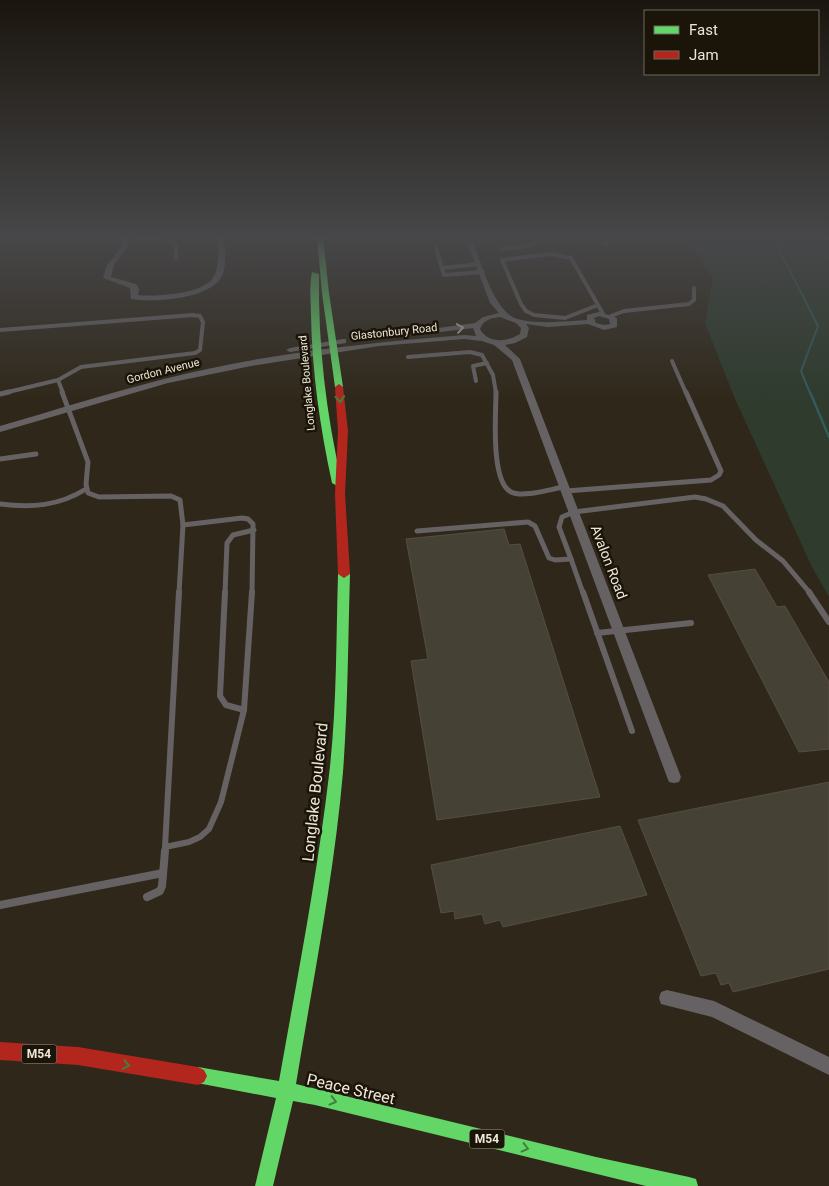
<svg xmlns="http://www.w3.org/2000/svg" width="829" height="1186" font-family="Roboto,sans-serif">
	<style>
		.green { fill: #2e3b2d }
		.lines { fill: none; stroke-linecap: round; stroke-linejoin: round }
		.stream-far1 { stroke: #345a5b; stroke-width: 2 }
		.stream { stroke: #345a5b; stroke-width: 2.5 }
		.building { fill: #464135; stroke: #544e43 }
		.lane-far3 { stroke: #666263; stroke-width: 4 }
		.lane-far2 { stroke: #666263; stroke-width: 5 }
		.lane-far1 { stroke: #666263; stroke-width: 6 }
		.lane { stroke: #666263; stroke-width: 8 }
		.street { fill: #666263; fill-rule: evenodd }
		.fast { fill: #63d668; fill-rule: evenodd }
		.jam { fill: #b3261e; fill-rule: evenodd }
		.oneway { stroke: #b1aba3 }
		.oneway2 { stroke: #427f3d }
		.labels { text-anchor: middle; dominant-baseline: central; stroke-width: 5; stroke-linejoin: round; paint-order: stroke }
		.far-street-label { font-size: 11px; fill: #eee6d7; stroke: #1a1409 }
		.shield { fill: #1a1409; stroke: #aea799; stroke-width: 1 }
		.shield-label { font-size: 12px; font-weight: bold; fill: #eee6d7 }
		.street-label { font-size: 14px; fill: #eee6d7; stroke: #1a1409 }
		.near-street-label { font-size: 16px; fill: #eee6d7; stroke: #1a1409 }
	</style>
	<rect width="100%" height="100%" fill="#2f2719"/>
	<polygon class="green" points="686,237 829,237 829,597 812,567 735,399 705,323 713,278"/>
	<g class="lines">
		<polyline class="stream-far1" points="776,237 780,251 818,326 801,371 810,393"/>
		<polyline class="stream" points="810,392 829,437"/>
	</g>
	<g class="building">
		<polygon points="504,529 509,545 520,544 600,797 437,820 411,661 428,659 406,539"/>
		<polygon points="755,569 777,607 785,606 829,682 829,749 799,752 708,575"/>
		<polygon points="829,782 829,969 733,992 729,983 721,985 716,973 701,976 638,820"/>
		<polygon points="620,826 647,895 503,927 500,920 485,924 482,914 455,919 454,911 441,913 431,865"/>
	</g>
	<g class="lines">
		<g class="lane-far3">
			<polyline points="138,237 173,242 176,246 176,258"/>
			<polyline points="602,237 606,244"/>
			<polyline points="436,248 444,275 483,272"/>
			<polyline points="502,249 532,245 535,241 533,237"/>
			<polygon points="550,254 571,258 598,305 565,318 534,315 526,311 521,304 502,260"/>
			<polyline points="442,268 479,264"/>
			<polyline points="598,305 603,314"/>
			<polyline points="611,316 624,311 689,304 694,300 694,288"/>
			<polyline points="0,330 193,315 200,316 203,322 200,350 195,353 81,367 58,380 4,393"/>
			<polyline points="408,357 470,352 482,355 493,375 496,393"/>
			<polyline points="672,361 686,393"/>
			<polyline points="58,380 63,393"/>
			<polyline points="476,381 473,366 487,363"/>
		</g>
		<g class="lane-far2">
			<polyline points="62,392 88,462 86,484 88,493 99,497 171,496 180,500 183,525 242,518 248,519 253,524 252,593"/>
			<path d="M 496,392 C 496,412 490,481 511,492 C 523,498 551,489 564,487"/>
			<polyline points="0,394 9,392"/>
			<polyline points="0,459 36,454"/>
			<polyline points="566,491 711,480 719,475 721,471 686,392"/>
			<path d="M 0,504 C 31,508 59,506 86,489"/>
			<polyline points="417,531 528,522 535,526 549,558 555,560 571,559 559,527 562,517 574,512 695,497 706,499 723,506 756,540 783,561 810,593"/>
			<polyline points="571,559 583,593"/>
			<polyline points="179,593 183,525"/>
			<polyline points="225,593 227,543 233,535 254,530"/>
		</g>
		<g class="lane-far1">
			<polyline points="225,592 220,696 226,705 244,710"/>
			<polyline points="583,592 632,731"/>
			<polyline points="809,592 829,622"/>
			<polyline points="597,633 691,623"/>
			<polyline points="165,847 179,592"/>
			<polyline points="165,852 165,847 189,842 200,837 209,829 221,802 244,710 252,592"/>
		</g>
		<g class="lane">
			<polyline points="147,897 160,891 162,886 165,851"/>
			<polyline points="0,905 163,873"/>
		</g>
		<g class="street">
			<path d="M 121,237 L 127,237 L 128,246 L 114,265 L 111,277 L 136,284 L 139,289 L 138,295 C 156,297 206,294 214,276 C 220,265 218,249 218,237 L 224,237 C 225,249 227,265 222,276 C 211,299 153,303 131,299 L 130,288 L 103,278 L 107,265 L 122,246 Z"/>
			<path d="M 465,237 L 471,237 C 480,259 491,302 511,316 C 526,326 569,321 587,320 L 587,315 L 599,312 L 617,318 L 617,327 L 604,330 L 588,324 L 548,327 L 526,324 L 529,328 L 527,337 L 515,343 L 505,345 L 520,359 L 681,777 L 679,782 L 674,783 L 669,782 L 667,777 L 512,360 L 494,345 L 482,341 L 464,339 L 379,346 L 251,366 L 168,383 L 0,432 L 0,426 C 55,410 109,393 164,379 C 262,354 364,343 464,335 L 476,336 L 473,328 L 416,335 L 412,333 L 416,331 L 475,323 L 483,317 L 499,313 L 490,303 ZM 599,316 L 609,319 L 610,324 L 604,325 L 596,323 L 594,318 ZM 500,317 L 516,323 L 521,328 L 520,334 C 507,342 488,344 480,329 C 483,320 491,318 500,317 Z"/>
			<polygon points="343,339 346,339 346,343 290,352 286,350 290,348"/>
			<polygon points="667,990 714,1001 829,1057 829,1075 712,1017 661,1004 659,998 661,992"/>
		</g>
		<g class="fast">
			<polygon points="317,237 323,237 329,293 343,387 339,390 335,387 322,293"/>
			<path d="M 312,272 L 319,274 C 318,345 326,414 342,483 L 337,486 L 332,483 C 320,427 312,372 311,315 C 311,302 309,285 312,272 Z"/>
			<path d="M 344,570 L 350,574 C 348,640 348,706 343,772 C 334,876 313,980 296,1084 L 596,1157 L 689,1177 L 696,1179 L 698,1186 L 646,1186 L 315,1105 L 293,1101 L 273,1186 L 255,1186 L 276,1098 L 192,1082 L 189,1076 L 192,1070 L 198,1067 L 279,1081 C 297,979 317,877 329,775 C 337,708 336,641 338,574 Z"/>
		</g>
		<g class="jam">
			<polygon points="339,384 343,387 348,431 345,494 350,574 344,578 338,574 335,494 338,431 335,387"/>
			<polygon points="0,1042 78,1047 198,1067 204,1070 207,1076 204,1082 198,1085 78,1065 0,1060"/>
		</g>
	</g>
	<defs><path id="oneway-chevron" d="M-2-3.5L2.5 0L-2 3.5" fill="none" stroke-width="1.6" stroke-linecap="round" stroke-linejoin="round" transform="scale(1.25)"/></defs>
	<use class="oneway" href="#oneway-chevron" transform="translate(460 328) rotate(-8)"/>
	<g class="oneway2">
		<use href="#oneway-chevron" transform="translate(340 399) rotate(85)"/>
		<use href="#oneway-chevron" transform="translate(126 1065) rotate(10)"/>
		<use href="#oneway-chevron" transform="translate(333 1101) rotate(14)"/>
		<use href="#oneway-chevron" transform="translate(525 1148) rotate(14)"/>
	</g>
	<linearGradient id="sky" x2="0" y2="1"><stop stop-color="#1a150e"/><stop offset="0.59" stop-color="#474749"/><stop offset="1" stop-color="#474749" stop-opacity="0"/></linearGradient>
	<rect width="829" height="403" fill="url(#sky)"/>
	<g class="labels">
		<g class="far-street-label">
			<text transform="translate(394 332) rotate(-6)">Glastonbury Road</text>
			<text transform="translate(163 371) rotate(-14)">Gordon Avenue</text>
			<text transform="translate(307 383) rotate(-95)">Longlake Boulevard</text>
		</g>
		<g class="shield">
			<rect x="21.5" y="1044.5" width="35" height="19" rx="4"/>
			<rect x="469.5" y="1129.5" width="35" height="19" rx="4"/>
		</g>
		<g class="shield-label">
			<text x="39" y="1054">M54</text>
			<text x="487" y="1139">M54</text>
		</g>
		<g class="street-label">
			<text transform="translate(609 562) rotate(69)">Avalon Road</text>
		</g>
		<g class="near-street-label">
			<text transform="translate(315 792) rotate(-84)">Longlake Boulevard</text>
			<text transform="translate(351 1089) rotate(13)">Peace Street</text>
		</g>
	</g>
	<rect x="644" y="10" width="175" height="65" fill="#1a1409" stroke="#6f685b"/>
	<rect x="654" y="26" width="25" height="8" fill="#63d668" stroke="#6f685b"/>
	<text x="689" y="35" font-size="15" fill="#eee6d7">Fast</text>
	<rect x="654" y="51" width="25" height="8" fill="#b3261e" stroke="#6f685b"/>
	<text x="689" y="60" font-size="15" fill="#eee6d7">Jam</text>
</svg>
